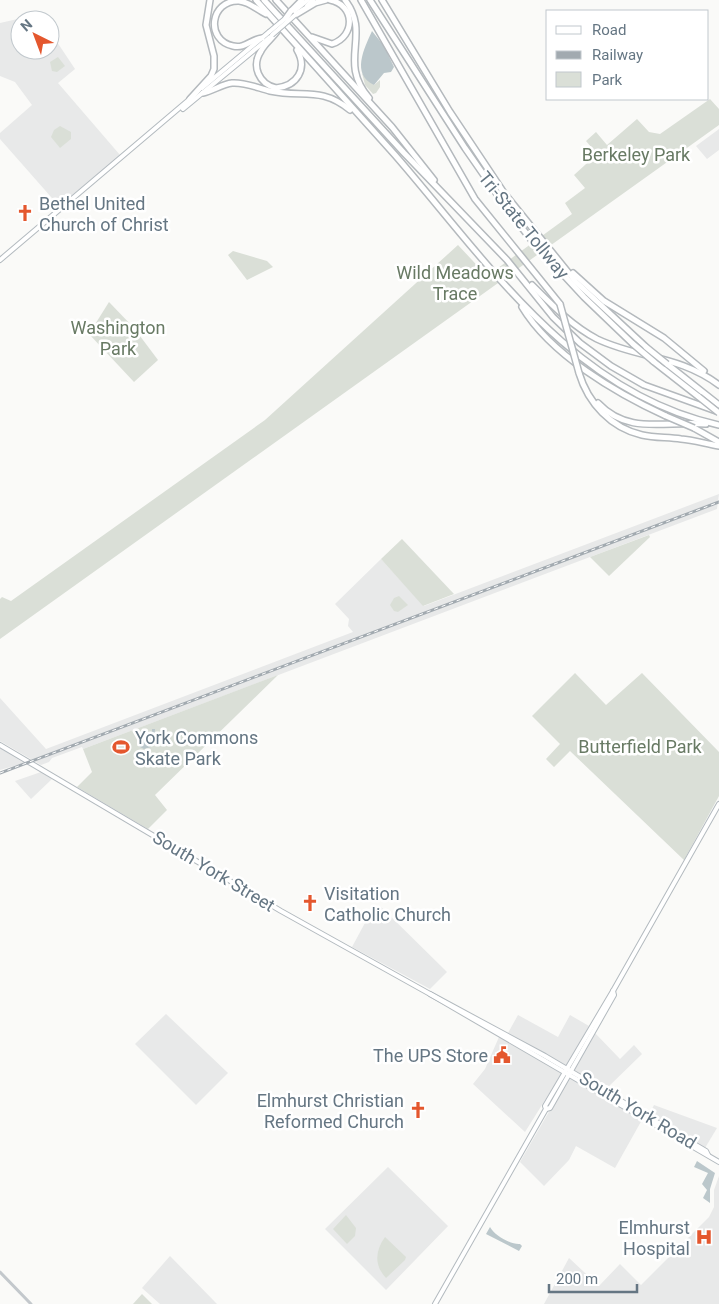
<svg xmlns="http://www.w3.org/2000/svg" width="719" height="1304" font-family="Roboto,sans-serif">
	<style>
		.built { fill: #e8e9e9 }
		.green { fill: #dadfd7 }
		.water { fill: #bbc7cb }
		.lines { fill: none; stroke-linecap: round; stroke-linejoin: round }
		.secondary-casing { stroke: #b3babf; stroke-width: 6 }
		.motorway-casing { stroke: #b4b9bd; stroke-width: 8 }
		.tertiary { stroke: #c3c8cc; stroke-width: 3 }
		.secondary { stroke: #fff; stroke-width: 4 }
		.motorway { stroke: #fff; stroke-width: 5 }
		.rail-casing { stroke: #a2aab0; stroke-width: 3 }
		.rail { stroke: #fff; stroke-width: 1; stroke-dasharray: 4; stroke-linecap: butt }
		.secondary-bridge-casing { stroke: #b3babf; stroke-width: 6; stroke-linecap: butt }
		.motorway-bridge-casing { stroke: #b4b9bd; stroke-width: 8; stroke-linecap: butt }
		.secondary-bridge { stroke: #fff; stroke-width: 4 }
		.motorway-bridge { stroke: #fff; stroke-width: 5 }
		.labels { text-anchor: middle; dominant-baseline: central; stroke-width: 5; stroke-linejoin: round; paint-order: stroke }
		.park-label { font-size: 18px; fill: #687a64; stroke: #fff }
		.poi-label { font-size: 18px; fill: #657683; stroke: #fff; text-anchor: start }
		.street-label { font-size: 18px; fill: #657683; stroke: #fff }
	</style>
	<rect width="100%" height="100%" fill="#fafaf8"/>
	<g class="built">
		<polygon points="22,18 26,20 20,20 20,50 50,50 51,33 75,69 58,83 120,155 59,206 0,139 0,133 32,105 15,82 0,76 0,23"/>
		<polygon points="719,129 719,150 707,159 696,146"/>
		<polygon points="719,494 717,509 83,749 82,747 52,758 49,762 41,765 0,741 0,698 46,749 353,632 348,626 349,619 335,604 381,559 424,606"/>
		<polygon points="0,748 24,763 0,770"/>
		<polygon points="41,772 52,779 31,799 15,781"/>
		<polygon points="380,906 447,972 430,989 352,947 366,921"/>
		<polygon points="166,1014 228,1073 196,1105 135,1044"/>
		<polygon points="518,1015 558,1037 570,1015 589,1026 566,1066 508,1033"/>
		<polygon points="594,1032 620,1059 634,1045 642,1054 606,1089 574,1070"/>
		<polygon points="499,1037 562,1073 525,1132 473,1084 485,1069"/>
		<polygon points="569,1077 643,1118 615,1168 576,1146 569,1160 544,1186 520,1162"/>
		<polygon points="654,1105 717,1128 705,1148 649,1115"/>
		<polygon points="388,1167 448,1226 450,1224 386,1290 325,1229"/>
		<polygon points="719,1176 719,1304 544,1304 569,1258 599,1286 620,1264 641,1285 709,1217 714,1207 714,1190"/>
		<polygon points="170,1256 217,1304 160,1304 142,1288"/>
	</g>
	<g class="green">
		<polygon points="58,57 65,66 57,72 52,71 50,62"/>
		<polygon points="362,73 374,85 380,80 380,87 376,93 373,94 365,85"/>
		<polygon points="710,99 719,109 719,125 0,639 0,599 2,597 11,601 265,420 458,245 487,276 572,214 565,203 585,188 574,175 597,154 586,141 596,132 607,145 637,119 649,132 660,134"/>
		<polygon points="60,126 71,132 71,139 60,148 51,137 54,130"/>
		<polygon points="233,251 267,261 273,267 247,280 228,255"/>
		<polygon points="109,302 134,328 158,360 134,382 89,334"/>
		<polygon points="649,535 650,537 609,576 590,557"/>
		<polygon points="402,539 454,594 423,606 381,559"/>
		<polygon points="399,596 408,605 398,612 394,611 390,605 394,598"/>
		<polygon points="575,673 606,705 642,673 719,752 719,796 684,860 570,751 554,767 546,759 560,744 532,716"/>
		<polygon points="278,675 155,795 167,810 148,829 77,787 92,772 83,749"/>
		<polygon points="346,1215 356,1228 355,1236 347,1244 333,1229"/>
		<path d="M 385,1237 L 406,1257 L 405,1260 L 386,1278 C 374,1265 375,1251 385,1237 Z"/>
		<polygon points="142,1294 152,1304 133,1304"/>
	</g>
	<g class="water">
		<path d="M 372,31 L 384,46 L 394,67 L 391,72 L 384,73 L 374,85 C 351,74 364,49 372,31 Z"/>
		<polygon points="152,729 155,729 154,740 148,742 151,747 144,749 138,746 145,734 152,734"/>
		<polygon points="697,1161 715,1173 710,1189 710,1203 703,1198 707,1190 702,1184 708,1173 694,1167"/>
		<path d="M 490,1227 C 494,1235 511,1245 520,1244 L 522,1246 L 519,1251 L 486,1234 Z"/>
	</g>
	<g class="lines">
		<g class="secondary-casing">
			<g id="secondary">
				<polyline points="307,6 313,0"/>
				<polyline points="293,12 308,0"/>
				<polyline points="202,88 269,32"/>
				<polyline points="183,109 270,37"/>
				<polyline points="0,260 191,98"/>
				<polyline points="0,745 281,911 430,994 719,1162"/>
				<polyline points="430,994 545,1056 706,1151 708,1155"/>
				<polyline points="546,1109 550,1108 614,995 613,991"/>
				<polyline points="435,1304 546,1109 545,1106 613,991 719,804"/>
			</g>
		</g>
		<g class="motorway-casing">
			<g id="motorway">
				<path d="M 256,0 C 302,52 349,103 395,155 C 487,261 572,393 719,425"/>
				<polyline points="264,0 404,153 507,260 553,317 580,343 611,366 644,385 716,411"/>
				<polyline points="276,0 392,127 434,180"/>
				<path d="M 345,0 C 372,35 337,61 369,98"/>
				<polyline points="361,0 475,199 560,304"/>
				<polyline points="370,0 465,148 508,210 533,242 584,297 633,344"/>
				<polyline points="382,0 450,112 504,193 576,282 646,347"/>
				<polyline points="291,11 302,0"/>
				<polyline points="295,15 315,3 326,0"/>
				<path d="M 278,30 C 273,38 265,43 261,51 C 251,66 259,84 276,88 C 297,86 308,69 297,50"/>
				<path d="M 312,37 L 332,44 C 356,36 355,5 330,0"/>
				<path d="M 262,38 C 251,39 245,49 233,46 C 205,40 210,0 239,1 C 250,2 257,10 266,14"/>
				<path d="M 203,93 C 213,91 222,84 232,83 C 245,82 258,88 270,91 C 302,98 321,86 350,110"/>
				<polyline points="190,99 211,76 214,69 214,56 206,25 210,0"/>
				<polyline points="573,273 604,301 664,338 704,371"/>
				<path d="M 532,285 C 552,305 572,326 597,339 C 639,359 679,355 719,385"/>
				<path d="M 522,307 C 551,355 616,393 666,416"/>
				<polyline points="653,361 699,397"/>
				<polyline points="667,364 719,405"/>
				<path d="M 579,373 C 588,403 611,428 642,435 C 655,438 668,437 681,439 C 694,440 706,444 719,446"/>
				<path d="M 598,403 C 629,436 667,420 706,424"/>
				<polyline points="694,428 719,442"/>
			</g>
		</g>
		<polyline class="tertiary" points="0,1272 31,1304"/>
		<use href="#secondary" class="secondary"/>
		<use href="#motorway" class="motorway"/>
		<g class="rail-casing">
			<polyline id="rail" points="0,773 719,502"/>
		</g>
		<use href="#rail" class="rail"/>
		<g class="secondary-bridge-casing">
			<g id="secondary-bridge">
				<polyline points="269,32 287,17"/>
				<polyline points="272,35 295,15"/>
			</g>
		</g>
		<g class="motorway-bridge-casing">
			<g id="motorway-bridge">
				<polyline points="286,18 291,11"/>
				<polyline points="560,304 579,373"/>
				<polyline points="633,344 653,361"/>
				<polyline points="646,347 667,364"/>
				<polyline points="699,397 719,413"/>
				<polyline points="666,416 694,428"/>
			</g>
		</g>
		<use href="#secondary-bridge" class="secondary-bridge"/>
		<use href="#motorway-bridge" class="motorway-bridge"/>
	</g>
	<defs>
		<g id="church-bare" transform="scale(1.35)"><path d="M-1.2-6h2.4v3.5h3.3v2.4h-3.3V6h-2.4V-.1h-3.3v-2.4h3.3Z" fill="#e4572e" stroke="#fff" stroke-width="2.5" paint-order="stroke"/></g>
		<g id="stadium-bare" transform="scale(1.35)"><path d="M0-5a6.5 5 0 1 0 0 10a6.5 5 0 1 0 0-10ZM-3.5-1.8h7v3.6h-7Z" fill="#e4572e" stroke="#fff" stroke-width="2.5" paint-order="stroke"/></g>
		<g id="civic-bare" transform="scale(1.35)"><path d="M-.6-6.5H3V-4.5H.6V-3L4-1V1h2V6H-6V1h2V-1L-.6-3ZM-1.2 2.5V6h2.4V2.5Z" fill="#e4572e" stroke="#fff" stroke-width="2.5" paint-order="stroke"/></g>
		<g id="hospital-bare" transform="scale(1.35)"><path d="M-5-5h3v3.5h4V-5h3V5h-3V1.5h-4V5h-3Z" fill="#e4572e" stroke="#fff" stroke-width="2.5" paint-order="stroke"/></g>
	</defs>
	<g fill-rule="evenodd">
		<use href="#church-bare" x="25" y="213"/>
		<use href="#stadium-bare" x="121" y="747"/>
		<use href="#church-bare" x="310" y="903"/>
		<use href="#civic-bare" x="502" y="1055"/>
		<use href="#church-bare" x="418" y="1110"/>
		<use href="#hospital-bare" x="704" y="1237"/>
	</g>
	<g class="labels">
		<g class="park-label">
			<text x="636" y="154">Berkeley Park</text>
			<text x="455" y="272">Wild Meadows<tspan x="455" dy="21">Trace</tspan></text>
			<text x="118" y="327">Washington<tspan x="118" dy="21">Park</tspan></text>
			<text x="640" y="746">Butterfield Park</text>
		</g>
		<g class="poi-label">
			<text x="39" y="203">Bethel United<tspan x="39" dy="21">Church of Christ</tspan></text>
			<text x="135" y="737">York Commons<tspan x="135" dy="21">Skate Park</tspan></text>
			<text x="324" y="893">Visitation<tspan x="324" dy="21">Catholic Church</tspan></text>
			<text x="488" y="1055" text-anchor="end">The UPS Store</text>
			<text x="404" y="1100" text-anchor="end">Elmhurst Christian<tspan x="404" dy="21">Reformed Church</tspan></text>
			<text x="690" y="1227" text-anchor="end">Elmhurst<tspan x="690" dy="21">Hospital</tspan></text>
		</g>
		<g class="street-label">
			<text transform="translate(524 225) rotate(51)">Tri-State Tollway</text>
			<text transform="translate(214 871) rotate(31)">South York Street</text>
			<text transform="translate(638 1110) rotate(31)">South York Road</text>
		</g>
	</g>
	<rect x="546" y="10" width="162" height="90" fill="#ffffff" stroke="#c1c8cd"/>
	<rect x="556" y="26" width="25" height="8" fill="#ffffff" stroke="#c1c8cd"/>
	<text x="592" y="35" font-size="15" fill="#657683">Road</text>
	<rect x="556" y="51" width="25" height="8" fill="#a2aab0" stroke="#c1c8cd"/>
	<text x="592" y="60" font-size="15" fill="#657683">Railway</text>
	<rect x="556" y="72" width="25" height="15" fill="#dadfd7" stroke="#c1c8cd"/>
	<text x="592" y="85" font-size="15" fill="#657683">Park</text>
	<g transform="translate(35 35) rotate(318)"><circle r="24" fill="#ffffff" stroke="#c1c8cd"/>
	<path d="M0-4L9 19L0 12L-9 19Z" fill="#e4572e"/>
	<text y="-8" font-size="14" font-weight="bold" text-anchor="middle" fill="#657683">N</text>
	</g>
	<path d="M549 1284v8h88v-8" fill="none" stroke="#657683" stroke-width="2.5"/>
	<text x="556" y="1284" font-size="15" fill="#657683" stroke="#ffffff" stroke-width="4" paint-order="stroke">200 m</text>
</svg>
